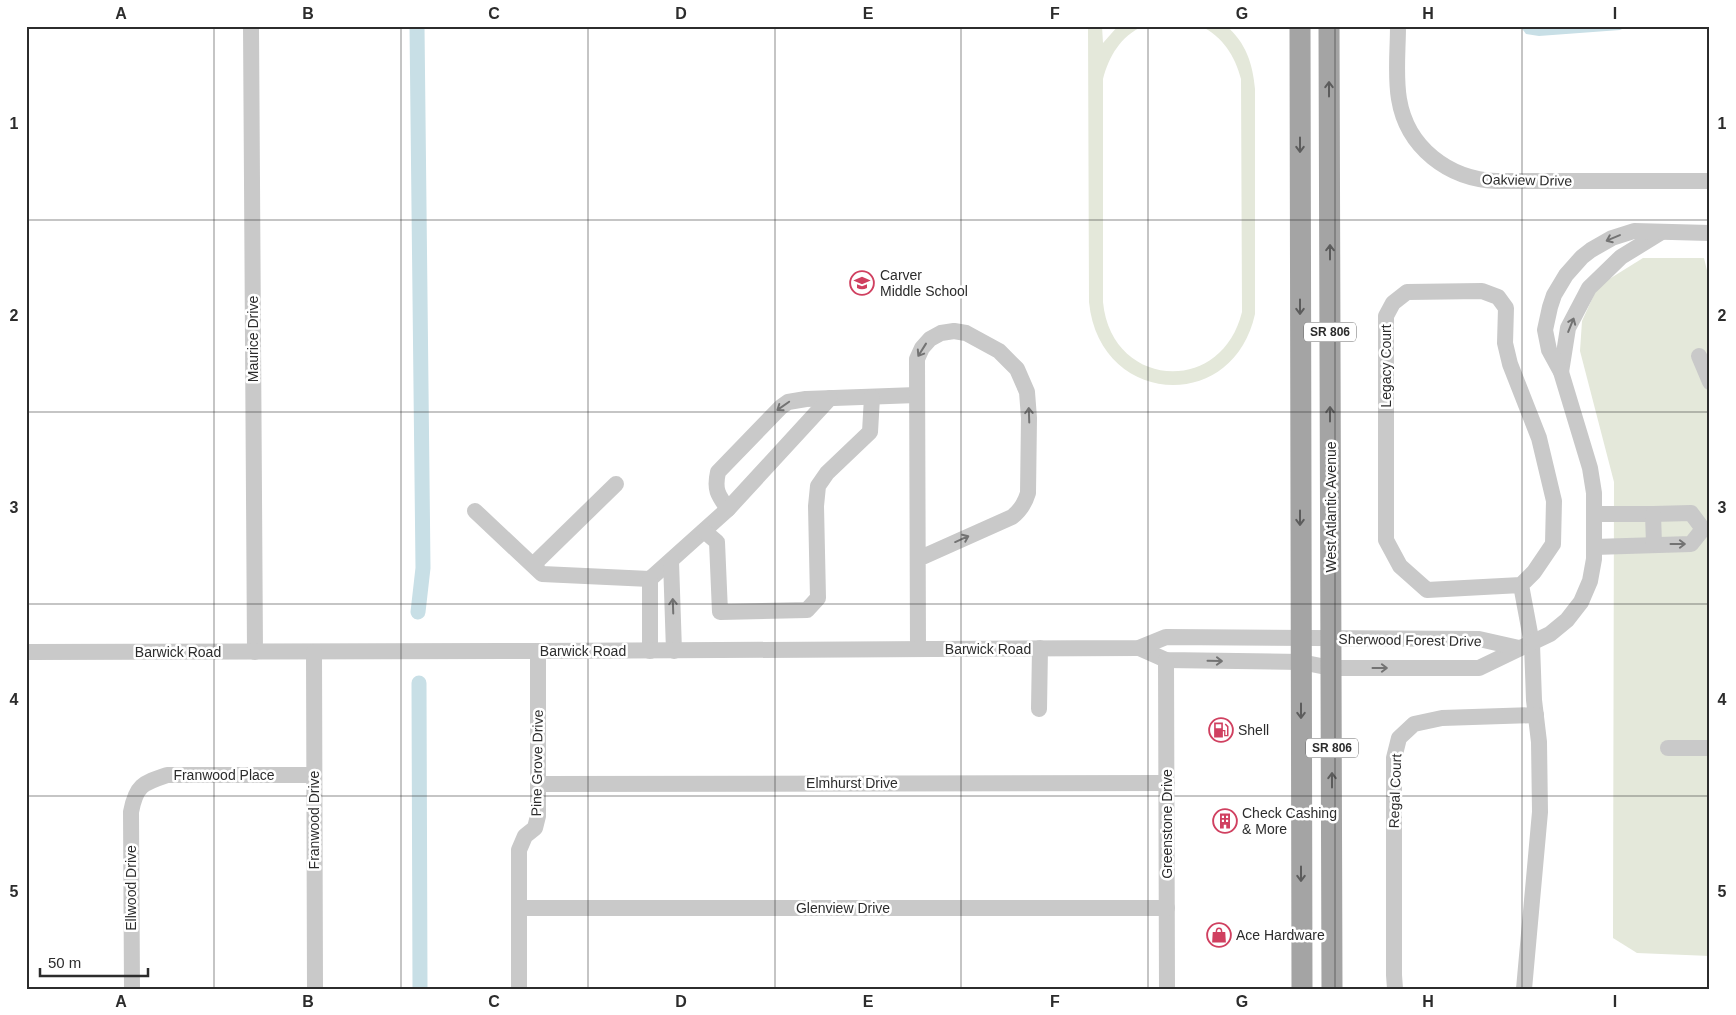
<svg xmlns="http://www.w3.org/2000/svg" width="1736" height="1015" font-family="Arial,sans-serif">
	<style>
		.green { fill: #e4e8da }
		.water { fill: #c8dfe6 }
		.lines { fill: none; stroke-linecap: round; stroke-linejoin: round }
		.canal { stroke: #c8dfe6; stroke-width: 15 }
		.minor { stroke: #c9c9c9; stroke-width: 16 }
		.major { stroke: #a4a4a4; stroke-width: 21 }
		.oneway { stroke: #5c5c5c }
		.oneway2 { stroke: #737373 }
		.grid { fill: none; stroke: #2c2c2c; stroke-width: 1; stroke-opacity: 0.55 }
		.labels { text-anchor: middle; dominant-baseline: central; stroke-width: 5; stroke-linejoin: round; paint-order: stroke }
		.shield { fill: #fff; stroke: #6b6b6b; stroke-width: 1 }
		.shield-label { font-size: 12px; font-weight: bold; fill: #2c2c2c }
		.street-label { font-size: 14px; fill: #2c2c2c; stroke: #fff }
		.poi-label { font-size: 14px; fill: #2c2c2c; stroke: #fff; text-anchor: start }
		.neatline { fill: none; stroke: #2c2c2c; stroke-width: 2 }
		.grid-label { font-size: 16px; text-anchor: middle; font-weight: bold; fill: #2c2c2c }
	</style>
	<rect width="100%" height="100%" fill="#fff"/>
	<g class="green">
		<path d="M 1088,26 L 1102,26 L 1103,43 L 1118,26 L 1143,26 C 1121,36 1109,56 1103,79 L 1103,302 C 1111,388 1221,397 1242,312 L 1241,79 C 1235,56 1223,37 1201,26 L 1226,26 C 1246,42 1253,65 1255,89 L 1255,314 C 1233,415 1099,406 1089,302 Z"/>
		<polygon points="1643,258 1704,258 1710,283 1710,956 1637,953 1613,938 1614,482 1580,351 1582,321 1598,286"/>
	</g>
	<polygon class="water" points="1520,26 1628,26 1620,30 1539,36 1526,34"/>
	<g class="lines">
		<g class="canal">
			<polyline points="417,26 423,568 418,612"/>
			<polyline points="419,683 420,989"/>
		</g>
		<g class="minor">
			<polyline points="251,26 255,652"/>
			<path d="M 1398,26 C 1398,50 1395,76 1399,99 C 1407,148 1449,179 1496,181 L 1710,181"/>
			<polyline points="1699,356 1710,382"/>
			<polyline points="1561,372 1568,328 1589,288 1621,257 1660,233"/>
			<path d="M 728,509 C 718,495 714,490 718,472 L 781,407 L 788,402 L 806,399 L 917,395"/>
			<polyline points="475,511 542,574 650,579 728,509 830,398"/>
			<polyline points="1594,514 1653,514 1691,513 1703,529 1691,544 1594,547"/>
			<polyline points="1653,514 1654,544"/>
			<polyline points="704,531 717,542 720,612 807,610 818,598 816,506 818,486 827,473 870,432 872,397"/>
			<path d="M 918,559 L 1012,517 C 1021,510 1025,503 1028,493 L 1029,418 L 1027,392 L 1017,369 L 999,351 L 966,333 L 954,331 L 941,333 L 930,339 L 922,348 L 917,359 L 918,649"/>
			<polyline points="671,561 674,651"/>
			<polyline points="533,565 616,484"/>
			<polyline points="1521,585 1427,590 1400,566 1386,540 1386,316 1393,303 1407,292 1482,291 1498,297 1506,308 1505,343 1510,364 1539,438 1554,501 1553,544 1534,572 1521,585 1532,644 1534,700 1539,742 1540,812 1524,989"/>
			<polyline points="1139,648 1166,660 1301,662 1331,668 1479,668 1550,634 1567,620 1581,602 1590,581 1594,559 1594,493 1590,468 1561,372 1549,350 1545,330 1550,307 1554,295 1566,275 1582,257 1591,250 1612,238 1634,231 1710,233"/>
			<polyline points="650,651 650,579"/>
			<polyline points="26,652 538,651 1139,648 1166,637 1479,639 1519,648"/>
			<polyline points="314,652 315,989"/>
			<polyline points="1166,660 1167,989"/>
			<polyline points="1039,709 1040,648"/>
			<polyline points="1668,748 1710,748"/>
			<polyline points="538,784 1167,783"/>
			<polyline points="519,908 1167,908"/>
			<path d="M 132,989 L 131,812 C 136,785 143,783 167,775 L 314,775"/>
			<polyline points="519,989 519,850 525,836 535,828 538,816 538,651"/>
			<polyline points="1395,989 1394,975 1394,758 1399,738 1414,724 1442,718 1536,715"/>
		</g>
		<g class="major">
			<polyline points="1300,26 1302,989"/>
			<polyline points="1329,26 1332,989"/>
		</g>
	</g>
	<defs><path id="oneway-shaft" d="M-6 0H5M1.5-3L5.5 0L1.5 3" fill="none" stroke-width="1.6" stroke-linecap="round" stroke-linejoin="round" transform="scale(1.25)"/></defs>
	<g class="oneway">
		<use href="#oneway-shaft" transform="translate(1329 89) rotate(-90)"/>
		<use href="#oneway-shaft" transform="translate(1300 145) rotate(90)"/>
		<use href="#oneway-shaft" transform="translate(1330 252) rotate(-90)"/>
		<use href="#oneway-shaft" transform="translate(1300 307) rotate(90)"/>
		<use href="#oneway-shaft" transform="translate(1330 414) rotate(-90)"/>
		<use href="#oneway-shaft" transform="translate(1300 518) rotate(90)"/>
		<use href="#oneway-shaft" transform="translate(1301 711) rotate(90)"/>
		<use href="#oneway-shaft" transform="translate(1332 780) rotate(-90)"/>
		<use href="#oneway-shaft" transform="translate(1301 874) rotate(90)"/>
	</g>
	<g class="oneway2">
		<use href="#oneway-shaft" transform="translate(1613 238) rotate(157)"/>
		<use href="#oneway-shaft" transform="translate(1571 325) rotate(-68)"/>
		<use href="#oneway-shaft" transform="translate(922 350) rotate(122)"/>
		<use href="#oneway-shaft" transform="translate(783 406) rotate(145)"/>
		<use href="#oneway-shaft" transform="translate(1029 415) rotate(-92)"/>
		<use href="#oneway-shaft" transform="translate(962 539) rotate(-24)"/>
		<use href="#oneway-shaft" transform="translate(1678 544)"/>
		<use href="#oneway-shaft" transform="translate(673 606) rotate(-92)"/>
		<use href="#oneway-shaft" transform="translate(1215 661) rotate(1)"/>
		<use href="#oneway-shaft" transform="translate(1380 668)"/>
	</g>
	<path class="grid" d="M 214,26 L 214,989M 401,26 L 401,989M 588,26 L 588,989M 775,26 L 775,989M 961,26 L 961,989M 1148,26 L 1148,989M 1335,26 L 1335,989M 1522,26 L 1522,989M 26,220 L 1710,220M 26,412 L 1710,412M 26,604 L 1710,604M 26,796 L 1710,796"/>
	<defs>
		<g id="school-ring" transform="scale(1.25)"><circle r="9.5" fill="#fff" stroke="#d04060" stroke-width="1.5"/><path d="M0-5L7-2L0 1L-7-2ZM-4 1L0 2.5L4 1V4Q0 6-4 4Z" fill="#d04060"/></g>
		<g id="fuel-ring" transform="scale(1.25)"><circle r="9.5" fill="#fff" stroke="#d04060" stroke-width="1.5"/><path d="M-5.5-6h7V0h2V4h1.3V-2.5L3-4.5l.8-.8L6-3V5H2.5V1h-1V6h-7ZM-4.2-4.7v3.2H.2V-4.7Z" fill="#d04060"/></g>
		<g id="building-ring" transform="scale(1.25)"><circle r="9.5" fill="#fff" stroke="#d04060" stroke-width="1.5"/><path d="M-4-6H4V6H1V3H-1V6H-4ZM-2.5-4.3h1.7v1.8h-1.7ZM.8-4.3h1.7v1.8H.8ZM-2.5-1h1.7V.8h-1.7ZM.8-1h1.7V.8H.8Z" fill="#d04060"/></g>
		<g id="shop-ring" transform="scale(1.25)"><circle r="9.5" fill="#fff" stroke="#d04060" stroke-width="1.5"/><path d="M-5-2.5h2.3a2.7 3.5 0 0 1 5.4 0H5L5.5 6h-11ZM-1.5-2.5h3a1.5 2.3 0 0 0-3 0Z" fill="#d04060"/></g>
	</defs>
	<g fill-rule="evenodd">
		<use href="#school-ring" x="862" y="283"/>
		<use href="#fuel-ring" x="1221" y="730"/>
		<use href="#building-ring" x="1225" y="821"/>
		<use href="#shop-ring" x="1219" y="935"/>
	</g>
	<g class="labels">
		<g class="shield">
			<rect x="1304" y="322.5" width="52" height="19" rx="4"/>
			<rect x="1306" y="738.5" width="52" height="19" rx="4"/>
		</g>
		<g class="shield-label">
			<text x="1330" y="332">SR 806</text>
			<text x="1332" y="748">SR 806</text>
		</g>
		<g class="street-label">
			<text transform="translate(1527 180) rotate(1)">Oakview Drive</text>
			<text transform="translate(253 339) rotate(-90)">Maurice Drive</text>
			<text transform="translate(1386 366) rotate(-90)">Legacy Court</text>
			<text transform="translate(1331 507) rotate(-90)">West Atlantic Avenue</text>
			<text transform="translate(1410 640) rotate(1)">Sherwood Forest Drive</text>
			<text x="988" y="649">Barwick Road</text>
			<text x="583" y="651">Barwick Road</text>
			<text x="178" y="652">Barwick Road</text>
			<text transform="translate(537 763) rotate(-89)">Pine Grove Drive</text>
			<text x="224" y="775">Franwood Place</text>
			<text x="852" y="783">Elmhurst Drive</text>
			<text transform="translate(1395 791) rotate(-88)">Regal Court</text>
			<text transform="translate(314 820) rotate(-90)">Franwood Drive</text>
			<text transform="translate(1167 824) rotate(-90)">Greenstone Drive</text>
			<text transform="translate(131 888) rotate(-90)">Ellwood Drive</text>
			<text x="843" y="908">Glenview Drive</text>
		</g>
		<g class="poi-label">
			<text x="880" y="275">Carver<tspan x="880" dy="16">Middle School</tspan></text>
			<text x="1238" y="730">Shell</text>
			<text x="1242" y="813">Check Cashing<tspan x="1242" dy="16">&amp; More</tspan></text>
			<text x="1236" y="935">Ace Hardware</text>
		</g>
	</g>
	<rect width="1736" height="1015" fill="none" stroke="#ffffff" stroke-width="55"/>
	<path d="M40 968v8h108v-8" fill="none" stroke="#2c2c2c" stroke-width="2.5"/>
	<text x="48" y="968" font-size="15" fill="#2c2c2c" stroke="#ffffff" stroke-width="4" paint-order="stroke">50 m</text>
	<rect x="28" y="28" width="1680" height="960" class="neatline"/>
	<g class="grid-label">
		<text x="121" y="19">A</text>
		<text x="308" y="19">B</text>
		<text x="494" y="19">C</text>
		<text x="681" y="19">D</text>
		<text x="868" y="19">E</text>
		<text x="1055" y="19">F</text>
		<text x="1242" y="19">G</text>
		<text x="1428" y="19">H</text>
		<text x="1615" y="19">I</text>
		<text x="14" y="129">1</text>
		<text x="1722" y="129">1</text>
		<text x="14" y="321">2</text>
		<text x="1722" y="321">2</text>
		<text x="14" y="513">3</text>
		<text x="1722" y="513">3</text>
		<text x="14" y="705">4</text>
		<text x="1722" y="705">4</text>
		<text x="14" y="897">5</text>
		<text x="1722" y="897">5</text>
		<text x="121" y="1007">A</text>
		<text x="308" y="1007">B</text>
		<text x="494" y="1007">C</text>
		<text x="681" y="1007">D</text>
		<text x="868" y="1007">E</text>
		<text x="1055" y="1007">F</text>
		<text x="1242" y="1007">G</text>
		<text x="1428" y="1007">H</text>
		<text x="1615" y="1007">I</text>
	</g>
</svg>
